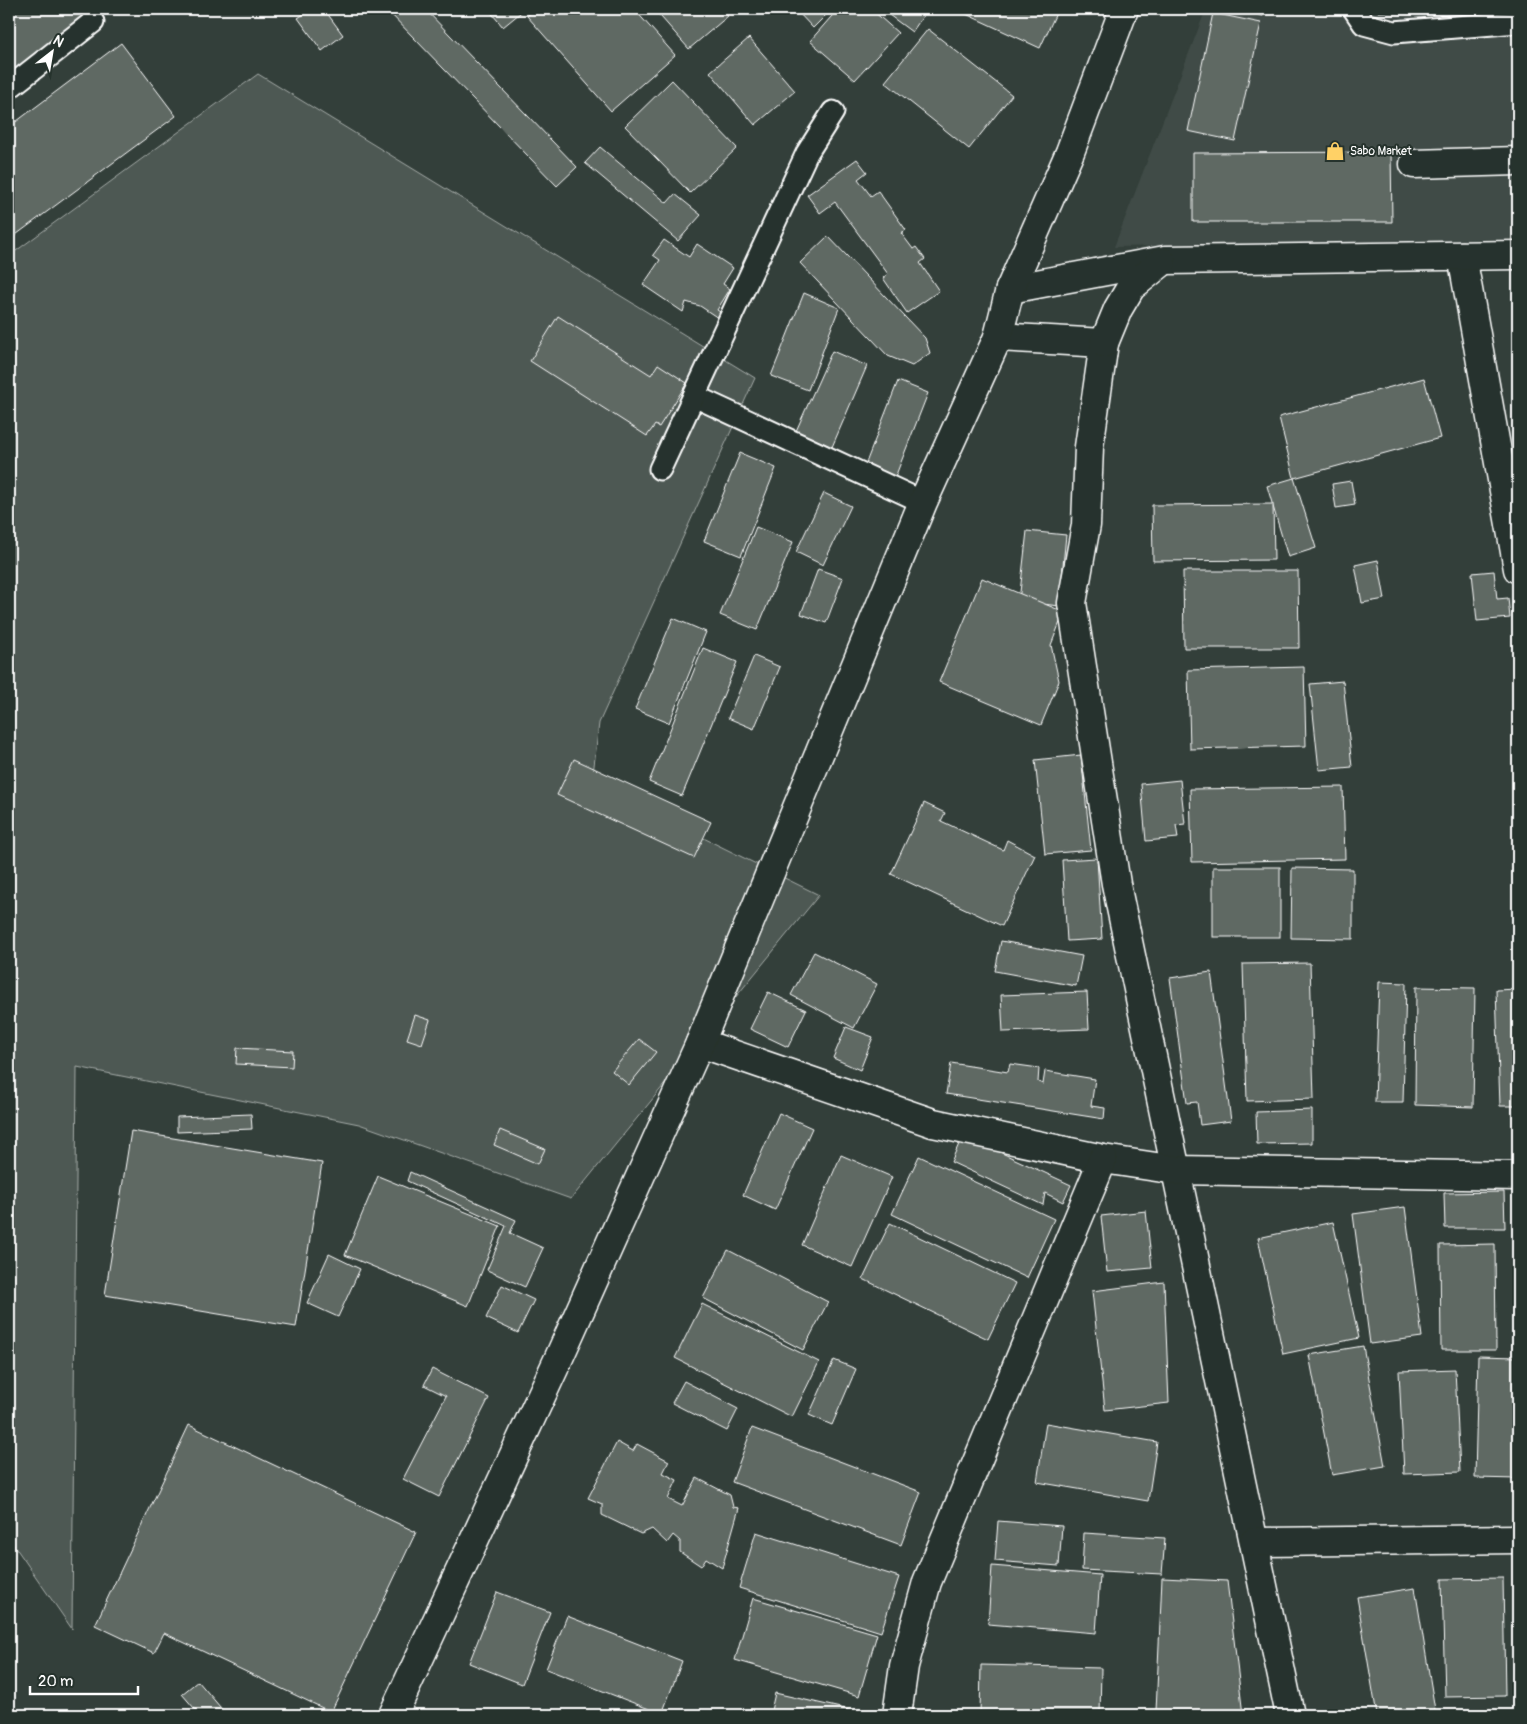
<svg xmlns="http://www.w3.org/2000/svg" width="1527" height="1724" font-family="Pangolin,sans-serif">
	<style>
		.built { fill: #404c47 }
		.green { fill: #4d5853; stroke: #a6aca9 }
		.building { fill: #5f6964; stroke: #fff }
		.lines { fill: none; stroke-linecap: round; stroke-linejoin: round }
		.lane-casing { stroke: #fff; stroke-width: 25 }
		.street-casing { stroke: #fff; stroke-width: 31 }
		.lane { stroke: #26332d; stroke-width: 21 }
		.street { stroke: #26332d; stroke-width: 28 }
		.labels { text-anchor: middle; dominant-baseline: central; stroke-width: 4; stroke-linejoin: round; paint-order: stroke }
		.poi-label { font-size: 12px; fill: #fff; stroke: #26332d; text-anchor: start }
	</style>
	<rect width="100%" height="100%" fill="#333f3a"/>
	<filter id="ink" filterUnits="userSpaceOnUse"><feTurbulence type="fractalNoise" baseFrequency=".02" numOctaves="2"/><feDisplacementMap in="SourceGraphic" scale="10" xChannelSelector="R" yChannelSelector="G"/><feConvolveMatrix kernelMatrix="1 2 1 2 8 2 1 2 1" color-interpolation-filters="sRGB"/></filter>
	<g filter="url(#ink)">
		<polygon class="built" points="1206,9 1518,9 1518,239 1114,247"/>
		<polygon class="green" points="258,74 755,378 599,723 592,783 819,895 571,1199 359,1124 77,1067 72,1629 9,1538 9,256"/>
		<g class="building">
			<polygon points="9,9 95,9 99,14 9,81"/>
			<polygon points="311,9 324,9 343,35 322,51 298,18"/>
			<polygon points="386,9 425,9 577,167 557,186"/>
			<polygon points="488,9 525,9 503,27"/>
			<polygon points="535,9 634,9 675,55 611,111 527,16"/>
			<polygon points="654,9 721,9 728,16 689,49"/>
			<polygon points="797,9 832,9 813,28 796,10"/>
			<polygon points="838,9 871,9 898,33 855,80 810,41"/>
			<polygon points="894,9 928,9 912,32 889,15"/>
			<polygon points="955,9 1058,9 1040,48"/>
			<polygon points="1234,9 1264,9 1263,16"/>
			<polygon points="1378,9 1459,9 1378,12"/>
			<polygon points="1213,13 1261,23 1235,141 1188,131"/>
			<polygon points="928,29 1012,95 969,149 885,82"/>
			<polygon points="749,38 795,91 755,125 710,72"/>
			<polygon points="121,43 176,116 9,240 9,127"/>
			<polygon points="672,80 737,148 690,193 625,126"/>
			<polygon points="600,147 667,203 675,194 701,215 678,241 585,163"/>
			<polygon points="1391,152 1392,222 1193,222 1193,153"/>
			<polygon points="857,159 867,172 858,179 871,196 878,191 906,230 901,233 913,249 916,247 925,259 920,263 939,291 907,313 883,278 888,274 835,202 820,213 807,195"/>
			<polygon points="828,236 925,338 930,353 912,366 888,356 800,263"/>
			<polygon points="664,240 689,257 697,244 733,268 723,284 730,289 717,310 728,317 724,322 700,306 686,302 683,312 643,285 660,260 653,255"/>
			<polygon points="804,293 839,308 808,390 771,376"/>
			<polygon points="558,316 651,375 658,364 687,383 659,427 655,425 647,436 530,361"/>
			<polygon points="832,351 867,366 832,447 796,431"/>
			<polygon points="1424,378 1440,438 1294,478 1279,417"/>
			<polygon points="898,381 928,393 894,480 864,468"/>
			<polygon points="740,453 776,468 741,556 704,541"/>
			<polygon points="1294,478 1316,548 1288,557 1267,486"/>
			<polygon points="1351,481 1355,505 1336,508 1332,484"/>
			<polygon points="824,493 851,506 823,565 796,552"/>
			<polygon points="1273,504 1274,560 1153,561 1152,505"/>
			<polygon points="756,527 793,542 757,630 720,615"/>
			<polygon points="1027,531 1066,535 1059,606 1019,601"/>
			<polygon points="1378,560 1385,599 1362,603 1355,565"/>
			<polygon points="818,569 843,578 826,623 801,614"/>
			<polygon points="1183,571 1298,571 1299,648 1184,648"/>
			<polygon points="1494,571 1497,599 1508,598 1510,618 1477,621 1472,573"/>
			<polygon points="982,578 1064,612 1051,645 1059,681 1041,725 939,682"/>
			<polygon points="673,618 706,632 669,723 635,709"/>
			<polygon points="703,648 737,662 682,796 649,782"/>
			<polygon points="754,656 780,667 754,729 728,718"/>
			<polygon points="1304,667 1306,746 1190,749 1188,670"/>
			<polygon points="1343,681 1352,767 1319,770 1310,684"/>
			<polygon points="1081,755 1091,850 1045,854 1035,760"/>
			<polygon points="574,759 711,822 694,858 557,795"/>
			<polygon points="1180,780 1185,824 1176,825 1178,838 1146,841 1141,784"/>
			<polygon points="1343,787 1345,859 1192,862 1190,789"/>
			<polygon points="924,803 945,813 941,821 1003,850 1007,840 1035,855 1002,926 891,874"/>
			<polygon points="1097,858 1102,939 1067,941 1062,860"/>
			<rect x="1213" y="867" width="67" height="70"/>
			<polygon points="1292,868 1353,869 1353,939 1291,938"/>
			<polygon points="1001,941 1082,956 1076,986 995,971"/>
			<polygon points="814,952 877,984 854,1028 791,995"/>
			<polygon points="1310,963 1314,1099 1247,1101 1243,964"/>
			<polygon points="1211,972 1231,1121 1200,1125 1197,1102 1187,1103 1170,978"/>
			<polygon points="1379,982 1406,983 1403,1102 1375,1102"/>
			<polygon points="1416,987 1475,988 1473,1107 1415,1105"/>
			<polygon points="1518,989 1518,1106 1500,1106 1496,990"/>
			<polygon points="768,992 806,1010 788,1047 750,1029"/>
			<polygon points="1087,992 1089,1029 1003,1032 1001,995"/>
			<polygon points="415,1015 430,1020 422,1044 407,1039"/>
			<polygon points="846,1027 873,1037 860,1070 833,1058"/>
			<polygon points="639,1039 656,1052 629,1085 612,1071"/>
			<polygon points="237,1048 293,1051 292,1067 236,1064"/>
			<polygon points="951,1063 1008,1072 1010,1064 1039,1068 1038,1082 1043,1084 1045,1071 1095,1079 1091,1106 1105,1108 1104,1119 946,1094"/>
			<polygon points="1312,1110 1312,1143 1257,1144 1256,1112"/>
			<polygon points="779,1113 812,1128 775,1210 743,1195"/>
			<polygon points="251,1114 252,1129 177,1132 177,1117"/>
			<polygon points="500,1130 545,1149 538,1164 494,1145"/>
			<polygon points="131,1131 322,1163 296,1327 105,1295"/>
			<polygon points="963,1135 1071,1185 1063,1202 1045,1193 1043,1205 951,1162"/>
			<polygon points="841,1155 892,1177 852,1267 802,1245"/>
			<polygon points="919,1156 1054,1219 1027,1278 892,1214"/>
			<polygon points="410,1172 516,1220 510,1233 543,1248 525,1287 487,1270 506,1226 407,1181"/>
			<polygon points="378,1176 500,1226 468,1306 345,1255"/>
			<polygon points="1504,1192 1505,1228 1445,1228 1444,1193"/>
			<polygon points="1405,1207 1422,1337 1370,1344 1353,1214"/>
			<polygon points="1146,1211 1152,1268 1107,1272 1101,1216"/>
			<polygon points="1515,1220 1518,1220 1518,1317"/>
			<polygon points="1333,1222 1359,1338 1283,1354 1258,1238"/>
			<polygon points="890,1223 1015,1283 988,1339 863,1279"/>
			<polygon points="1495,1244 1496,1350 1441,1350 1440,1245"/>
			<polygon points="728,1250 828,1302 803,1350 703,1298"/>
			<polygon points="329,1254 360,1269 338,1317 307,1303"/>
			<polygon points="1164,1282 1169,1403 1105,1410 1092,1291"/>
			<polygon points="502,1285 534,1300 518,1333 486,1318"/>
			<polygon points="702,1304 819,1362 792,1417 675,1358"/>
			<polygon points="1363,1346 1385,1466 1332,1475 1309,1355"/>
			<polygon points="1478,1356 1518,1357 1518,1479 1475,1478"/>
			<polygon points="834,1360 856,1369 832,1425 809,1415"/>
			<polygon points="432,1369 489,1398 439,1497 403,1479 446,1396 424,1385"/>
			<polygon points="1455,1369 1460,1472 1404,1474 1399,1371"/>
			<polygon points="684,1381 738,1409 727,1431 672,1403"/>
			<polygon points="1046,1423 1157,1442 1148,1501 1037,1482"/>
			<polygon points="189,1425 416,1532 331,1712 164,1633 154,1653 95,1625"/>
			<polygon points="752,1428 921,1492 901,1545 732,1482"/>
			<polygon points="617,1442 633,1451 637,1444 669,1461 663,1473 677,1480 668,1499 682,1506 697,1478 730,1495 733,1507 739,1508 722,1568 706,1558 701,1566 680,1552 680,1541 673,1535 667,1543 652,1529 641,1534 602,1515 602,1504 588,1498"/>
			<polygon points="998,1521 1062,1526 1059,1566 995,1561"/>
			<polygon points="756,1532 899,1577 881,1632 739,1588"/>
			<polygon points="1084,1533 1165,1538 1162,1574 1082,1570"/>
			<polygon points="992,1566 1100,1575 1096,1633 988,1624"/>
			<polygon points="1162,1578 1227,1581 1243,1715 1156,1711"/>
			<polygon points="1503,1578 1505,1696 1445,1697 1442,1579"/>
			<polygon points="1415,1588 1435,1710 1404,1715 1377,1715 1357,1597"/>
			<polygon points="497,1592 550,1612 522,1684 469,1663"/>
			<polygon points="753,1598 877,1634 859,1696 735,1660"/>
			<polygon points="567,1616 682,1661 662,1714 546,1669"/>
			<polygon points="981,1665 1101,1668 1100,1715 980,1715"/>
			<polygon points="198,1681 226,1714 224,1715 200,1715 182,1694"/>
			<polygon points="775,1693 871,1715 770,1715"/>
		</g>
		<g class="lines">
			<g class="lane-casing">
				<g id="lane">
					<polyline points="1354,9 1364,24 1394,32 1518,22"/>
					<polyline points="9,88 93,22"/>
					<polyline points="694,396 923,502"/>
					<polyline points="660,469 807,153 833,112"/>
				</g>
			</g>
			<g class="street-casing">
				<g id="street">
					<polyline points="1414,164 1518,161"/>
					<polyline points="1462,256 1518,569"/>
					<polyline points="1010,289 1165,260 1518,255"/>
					<polyline points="998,337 1104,343 1089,447 1086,525 1072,603 1116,884 1290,1715"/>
					<polyline points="1104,343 1118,309 1131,287 1162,262"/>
					<polyline points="700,1043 933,1123 1103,1159 1176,1170 1518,1176"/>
					<polyline points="1254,1542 1518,1539"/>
					<polyline points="393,1715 557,1362 700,1043 923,502 998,337 1010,289 1070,152 1124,9"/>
					<polyline points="897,1715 904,1666 927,1582 1103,1159"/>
				</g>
			</g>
			<use href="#lane" class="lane"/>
			<use href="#street" class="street"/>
		</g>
	</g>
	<defs>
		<g id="shop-bare" transform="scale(1.5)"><path d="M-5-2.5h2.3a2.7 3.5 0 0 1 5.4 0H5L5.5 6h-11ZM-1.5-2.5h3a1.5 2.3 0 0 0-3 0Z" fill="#ffd166" stroke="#26332d" stroke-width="2.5" paint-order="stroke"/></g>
	</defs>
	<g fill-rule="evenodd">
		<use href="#shop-bare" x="1335" y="151"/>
	</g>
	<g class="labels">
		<g class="poi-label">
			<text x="1350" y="151">Sabo Market</text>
		</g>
	</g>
	<rect width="1527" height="1724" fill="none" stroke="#26332d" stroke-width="30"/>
	<rect x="15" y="15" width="1497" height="1694" fill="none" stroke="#fff" stroke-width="2" filter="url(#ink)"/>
	<g transform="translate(52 52) rotate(31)" stroke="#26332d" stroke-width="4" paint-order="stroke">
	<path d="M0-4L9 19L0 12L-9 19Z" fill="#ffffff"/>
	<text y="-8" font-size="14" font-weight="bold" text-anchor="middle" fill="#ffffff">N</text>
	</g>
	<path d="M30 1686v8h108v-8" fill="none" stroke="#ffffff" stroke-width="2.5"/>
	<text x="38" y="1686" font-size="15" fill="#ffffff" stroke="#26332d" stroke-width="4" paint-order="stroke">20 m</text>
</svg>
